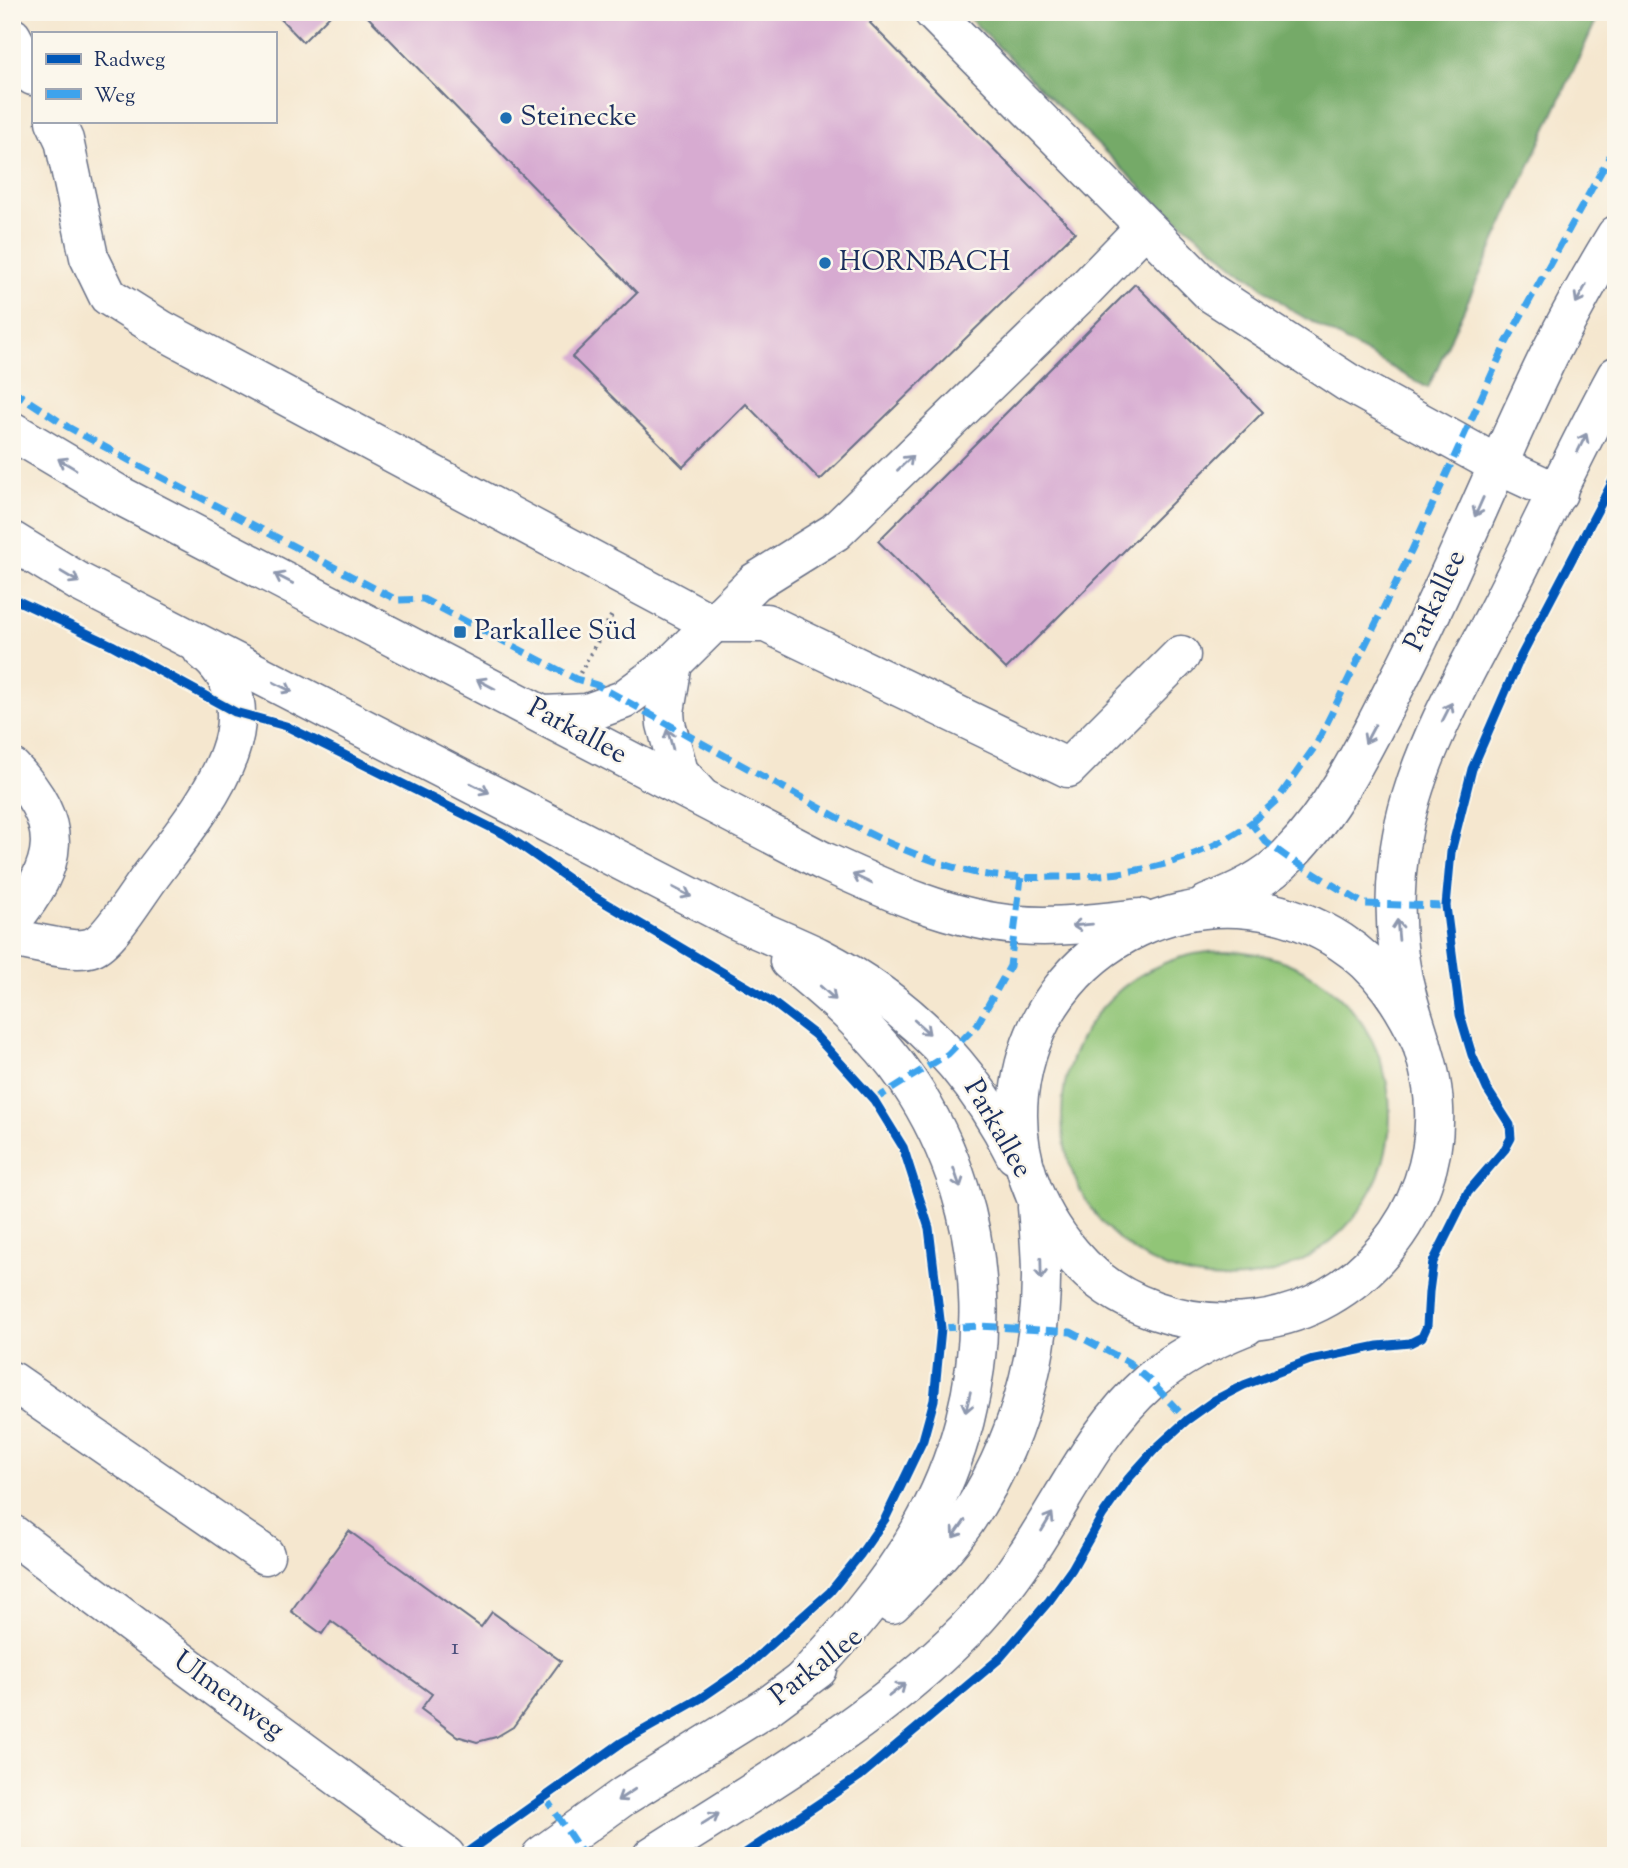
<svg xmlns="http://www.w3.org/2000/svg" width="1628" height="1868" font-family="'Sorts Mill Goudy',serif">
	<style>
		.green { fill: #91c577; stroke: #567a6a; stroke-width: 2 }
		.forest { fill: #74aa68; stroke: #486c63; stroke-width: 2 }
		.building { fill: #d7abd1 }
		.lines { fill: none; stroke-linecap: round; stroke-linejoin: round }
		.minor-casing { stroke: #676f86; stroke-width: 41 }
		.path { stroke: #676f86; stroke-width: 4.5; stroke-dasharray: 2 5; stroke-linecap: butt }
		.minor { stroke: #fff; stroke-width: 38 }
		.quiet { stroke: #3da3ed; stroke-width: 7; stroke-dasharray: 14 7; stroke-linecap: butt }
		.cycleway-casing { stroke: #fbf7ec; stroke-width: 13 }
		.cycleway { stroke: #0057b8; stroke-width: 9 }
		.oneway { stroke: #8d97ae }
		.poi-dot { fill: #1f6fb2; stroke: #fbf7ec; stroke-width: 2.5 }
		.labels { text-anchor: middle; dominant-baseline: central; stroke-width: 5; stroke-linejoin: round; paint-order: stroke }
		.number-label { font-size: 24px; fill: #4a4e7b }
		.poi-label { font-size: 28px; fill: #1b2f5e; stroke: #fbf7ec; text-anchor: start }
		.street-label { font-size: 28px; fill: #1b2f5e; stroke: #fbf7ec }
	</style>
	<rect width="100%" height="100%" fill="#fbf7ec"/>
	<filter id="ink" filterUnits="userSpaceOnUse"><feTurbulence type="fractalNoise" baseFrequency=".0143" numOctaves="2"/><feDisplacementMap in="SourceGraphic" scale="14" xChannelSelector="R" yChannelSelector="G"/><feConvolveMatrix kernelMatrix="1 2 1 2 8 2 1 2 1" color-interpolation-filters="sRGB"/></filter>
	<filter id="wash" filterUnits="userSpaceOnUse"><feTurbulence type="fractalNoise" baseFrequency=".00686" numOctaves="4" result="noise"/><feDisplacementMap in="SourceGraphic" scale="28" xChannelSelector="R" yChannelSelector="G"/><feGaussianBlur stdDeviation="1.57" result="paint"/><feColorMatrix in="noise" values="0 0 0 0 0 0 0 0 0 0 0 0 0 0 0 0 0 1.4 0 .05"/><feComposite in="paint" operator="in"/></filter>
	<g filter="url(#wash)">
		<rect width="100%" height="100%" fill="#f5e7cf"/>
		<circle class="green" cx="1226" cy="1115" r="164"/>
		<polygon class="forest" points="963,12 1600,12 1428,388 1291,310 1157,203"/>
		<g id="blocks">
			<g class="building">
				<polygon points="274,12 333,12 303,42"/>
				<polygon points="363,12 881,12 870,23 1075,232 820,480 746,404 683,467 572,357 637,293"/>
				<polygon points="1135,284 1263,412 1006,669 878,541"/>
				<polygon points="349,1531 481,1627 492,1612 561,1661 513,1727 496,1737 477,1742 457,1736 421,1709 432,1694 331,1621 322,1634 291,1611"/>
			</g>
		</g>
	</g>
	<g filter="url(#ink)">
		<use href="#blocks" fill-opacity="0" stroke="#676f86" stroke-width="2"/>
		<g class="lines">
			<g class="minor-casing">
				<g id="minor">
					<polyline points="933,12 1211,293 1347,382 1498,465 1558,493"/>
					<polyline points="12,37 33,76"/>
					<polyline points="55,121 64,140 89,257 108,296 162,330 711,623 766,623 1068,768 1181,655"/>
					<path d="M 12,431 L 123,497 L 821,860 C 882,888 950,920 1018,925 C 1059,928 1099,923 1140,918"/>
					<path d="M 12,541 L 79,582 L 736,920 C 764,933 792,944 819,957 C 906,1001 972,1068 1015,1155"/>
					<polyline points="673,663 665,712 666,724 679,772 700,796"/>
					<polyline points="544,715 587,713 623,700 673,663 755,582 835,532 1083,291 1144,228"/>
					<path d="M 12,768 C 66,824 59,864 12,921"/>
					<path d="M 1207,904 C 1237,892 1266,879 1288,856 C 1338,805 1368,739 1400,677 C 1454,572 1497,461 1549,355 C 1570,314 1592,274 1616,235"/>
					<path d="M 12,938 C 30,941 75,954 92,947 C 109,941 138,893 150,877 C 194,817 286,717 202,650"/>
					<path d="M 789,961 C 832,996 876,1034 908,1081 C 999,1217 1001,1390 919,1532 C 886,1589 843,1637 798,1685"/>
					<path d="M 1422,1044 C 1403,1004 1380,967 1341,942 C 1210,857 1036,939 1019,1095 C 1013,1154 1034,1209 1072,1254 C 1116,1307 1188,1329 1255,1321 C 1359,1309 1439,1211 1434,1108 C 1433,1070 1418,1035 1408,999 C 1390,935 1392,862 1411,798 C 1431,730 1469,667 1501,604 C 1540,528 1575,451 1616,376"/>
					<polyline points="12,1381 265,1555"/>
					<polyline points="12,1534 190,1668 446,1856"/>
					<path d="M 892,1604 C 914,1583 935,1561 954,1537 C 1010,1465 1041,1368 1041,1277 C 1041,1253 1039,1230 1037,1207"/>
					<polyline points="541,1856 624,1796 767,1707 818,1669"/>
					<path d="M 652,1856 C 760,1787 874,1722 965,1631 C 987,1608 1008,1583 1025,1557 C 1066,1497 1095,1429 1150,1381 C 1179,1356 1211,1340 1246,1326"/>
				</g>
			</g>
			<polyline class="path" points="580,673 613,613"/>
			<use href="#minor" class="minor"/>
			<g class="quiet">
				<path d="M 12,390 L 68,427 L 136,464 L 397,600 L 423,599 L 576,679 L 597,685 C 661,720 724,756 788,790 C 847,823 909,858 976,873 C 1002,878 1030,878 1056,877 C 1129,876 1190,866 1251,823 L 1266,842 L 1287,857 L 1364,904 L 1446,906"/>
				<polyline points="1251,823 1278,799 1316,745 1412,550 1506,343 1616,145"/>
				<polyline points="874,1100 948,1054 977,1025 1010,966 1021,878"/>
				<polyline points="941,1328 980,1326 1071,1332 1128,1362 1150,1381 1187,1420"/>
				<polyline points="544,1796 584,1856"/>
			</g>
			<g class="cycleway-casing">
				<g id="cycleway">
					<polyline points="12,598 112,645 235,712 286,726 506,835 590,894 771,1001 815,1035 874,1100 903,1147 929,1228 941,1328 934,1400 923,1440 885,1519 860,1555 830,1592 746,1667 701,1698 621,1743 462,1856"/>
					<polyline points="741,1856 860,1776 999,1659 1049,1601 1072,1569 1102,1516 1128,1479 1156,1448 1187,1420 1215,1400 1244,1385 1310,1360 1378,1346 1410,1343 1422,1337 1427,1326 1429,1292 1433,1262 1468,1192 1505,1149 1511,1138 1510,1125 1487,1089 1472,1055 1460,1015 1446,906 1451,852 1472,769 1521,656 1616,475"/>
				</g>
			</g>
			<use href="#cycleway" class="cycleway"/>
		</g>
		<defs><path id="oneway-shaft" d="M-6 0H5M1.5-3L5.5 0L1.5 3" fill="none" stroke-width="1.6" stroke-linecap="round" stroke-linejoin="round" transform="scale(1.75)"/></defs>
		<g class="oneway">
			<use href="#oneway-shaft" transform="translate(1581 294) rotate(119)"/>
			<use href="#oneway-shaft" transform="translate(1582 443) rotate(-64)"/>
			<use href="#oneway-shaft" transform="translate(905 463) rotate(-44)"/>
			<use href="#oneway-shaft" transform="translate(67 464) rotate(-149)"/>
			<use href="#oneway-shaft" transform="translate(1479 507) rotate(114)"/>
			<use href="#oneway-shaft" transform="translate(70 577) rotate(31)"/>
			<use href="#oneway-shaft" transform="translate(284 579) rotate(-153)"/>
			<use href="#oneway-shaft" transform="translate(486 684) rotate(-152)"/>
			<use href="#oneway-shaft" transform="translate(283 687) rotate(27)"/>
			<use href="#oneway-shaft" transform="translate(1447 712) rotate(-63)"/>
			<use href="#oneway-shaft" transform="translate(1370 734) rotate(118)"/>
			<use href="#oneway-shaft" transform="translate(670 739) rotate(-106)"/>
			<use href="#oneway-shaft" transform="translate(480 788) rotate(27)"/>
			<use href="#oneway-shaft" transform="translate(862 879) rotate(-155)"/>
			<use href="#oneway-shaft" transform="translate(682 892) rotate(27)"/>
			<use href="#oneway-shaft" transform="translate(1082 925) rotate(175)"/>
			<use href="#oneway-shaft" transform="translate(1398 930) rotate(-95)"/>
			<use href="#oneway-shaft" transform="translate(828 993) rotate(42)"/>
			<use href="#oneway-shaft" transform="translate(922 1027) rotate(42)"/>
			<use href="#oneway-shaft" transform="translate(957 1178) rotate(71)"/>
			<use href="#oneway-shaft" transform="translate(1041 1269) rotate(89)"/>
			<use href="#oneway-shaft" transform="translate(968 1402) rotate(103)"/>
			<use href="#oneway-shaft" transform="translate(1047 1522) rotate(-59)"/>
			<use href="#oneway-shaft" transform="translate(959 1529) rotate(125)"/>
			<use href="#oneway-shaft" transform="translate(897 1690) rotate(-38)"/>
			<use href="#oneway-shaft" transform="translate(626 1795) rotate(147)"/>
			<use href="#oneway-shaft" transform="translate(710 1819) rotate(-32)"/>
		</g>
	</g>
	<g class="poi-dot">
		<circle cx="506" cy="118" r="7"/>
		<circle cx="825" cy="263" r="7"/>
		<rect x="453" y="625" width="14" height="14" rx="3.5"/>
	</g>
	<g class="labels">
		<g class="number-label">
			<text x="455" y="1648">1</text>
		</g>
		<g class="poi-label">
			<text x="520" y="118">Steinecke</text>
			<text x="839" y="263">HORNBACH</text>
			<text x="474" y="632">Parkallee Süd</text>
		</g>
		<g class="street-label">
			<text transform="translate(1436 601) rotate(-65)">Parkallee</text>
			<text transform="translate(577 732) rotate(28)">Parkallee</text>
			<text transform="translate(997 1129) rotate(60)">Parkallee</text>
			<text transform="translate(817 1667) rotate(-38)">Parkallee</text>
			<text transform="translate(228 1696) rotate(36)">Ulmenweg</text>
		</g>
	</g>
	<rect width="1628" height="1868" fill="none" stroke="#fbf7ec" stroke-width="42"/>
	<rect x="32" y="32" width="245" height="91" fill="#fbf7ec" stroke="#a1a7b3" stroke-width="2"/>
	<rect x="46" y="54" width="35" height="10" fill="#0057b8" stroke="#a1a7b3" stroke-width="2"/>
	<text x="94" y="66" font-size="21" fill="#1b2f5e">Radweg</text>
	<rect x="46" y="89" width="35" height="10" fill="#3da3ed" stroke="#a1a7b3" stroke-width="2"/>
	<text x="94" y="102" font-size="21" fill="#1b2f5e">Weg</text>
</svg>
